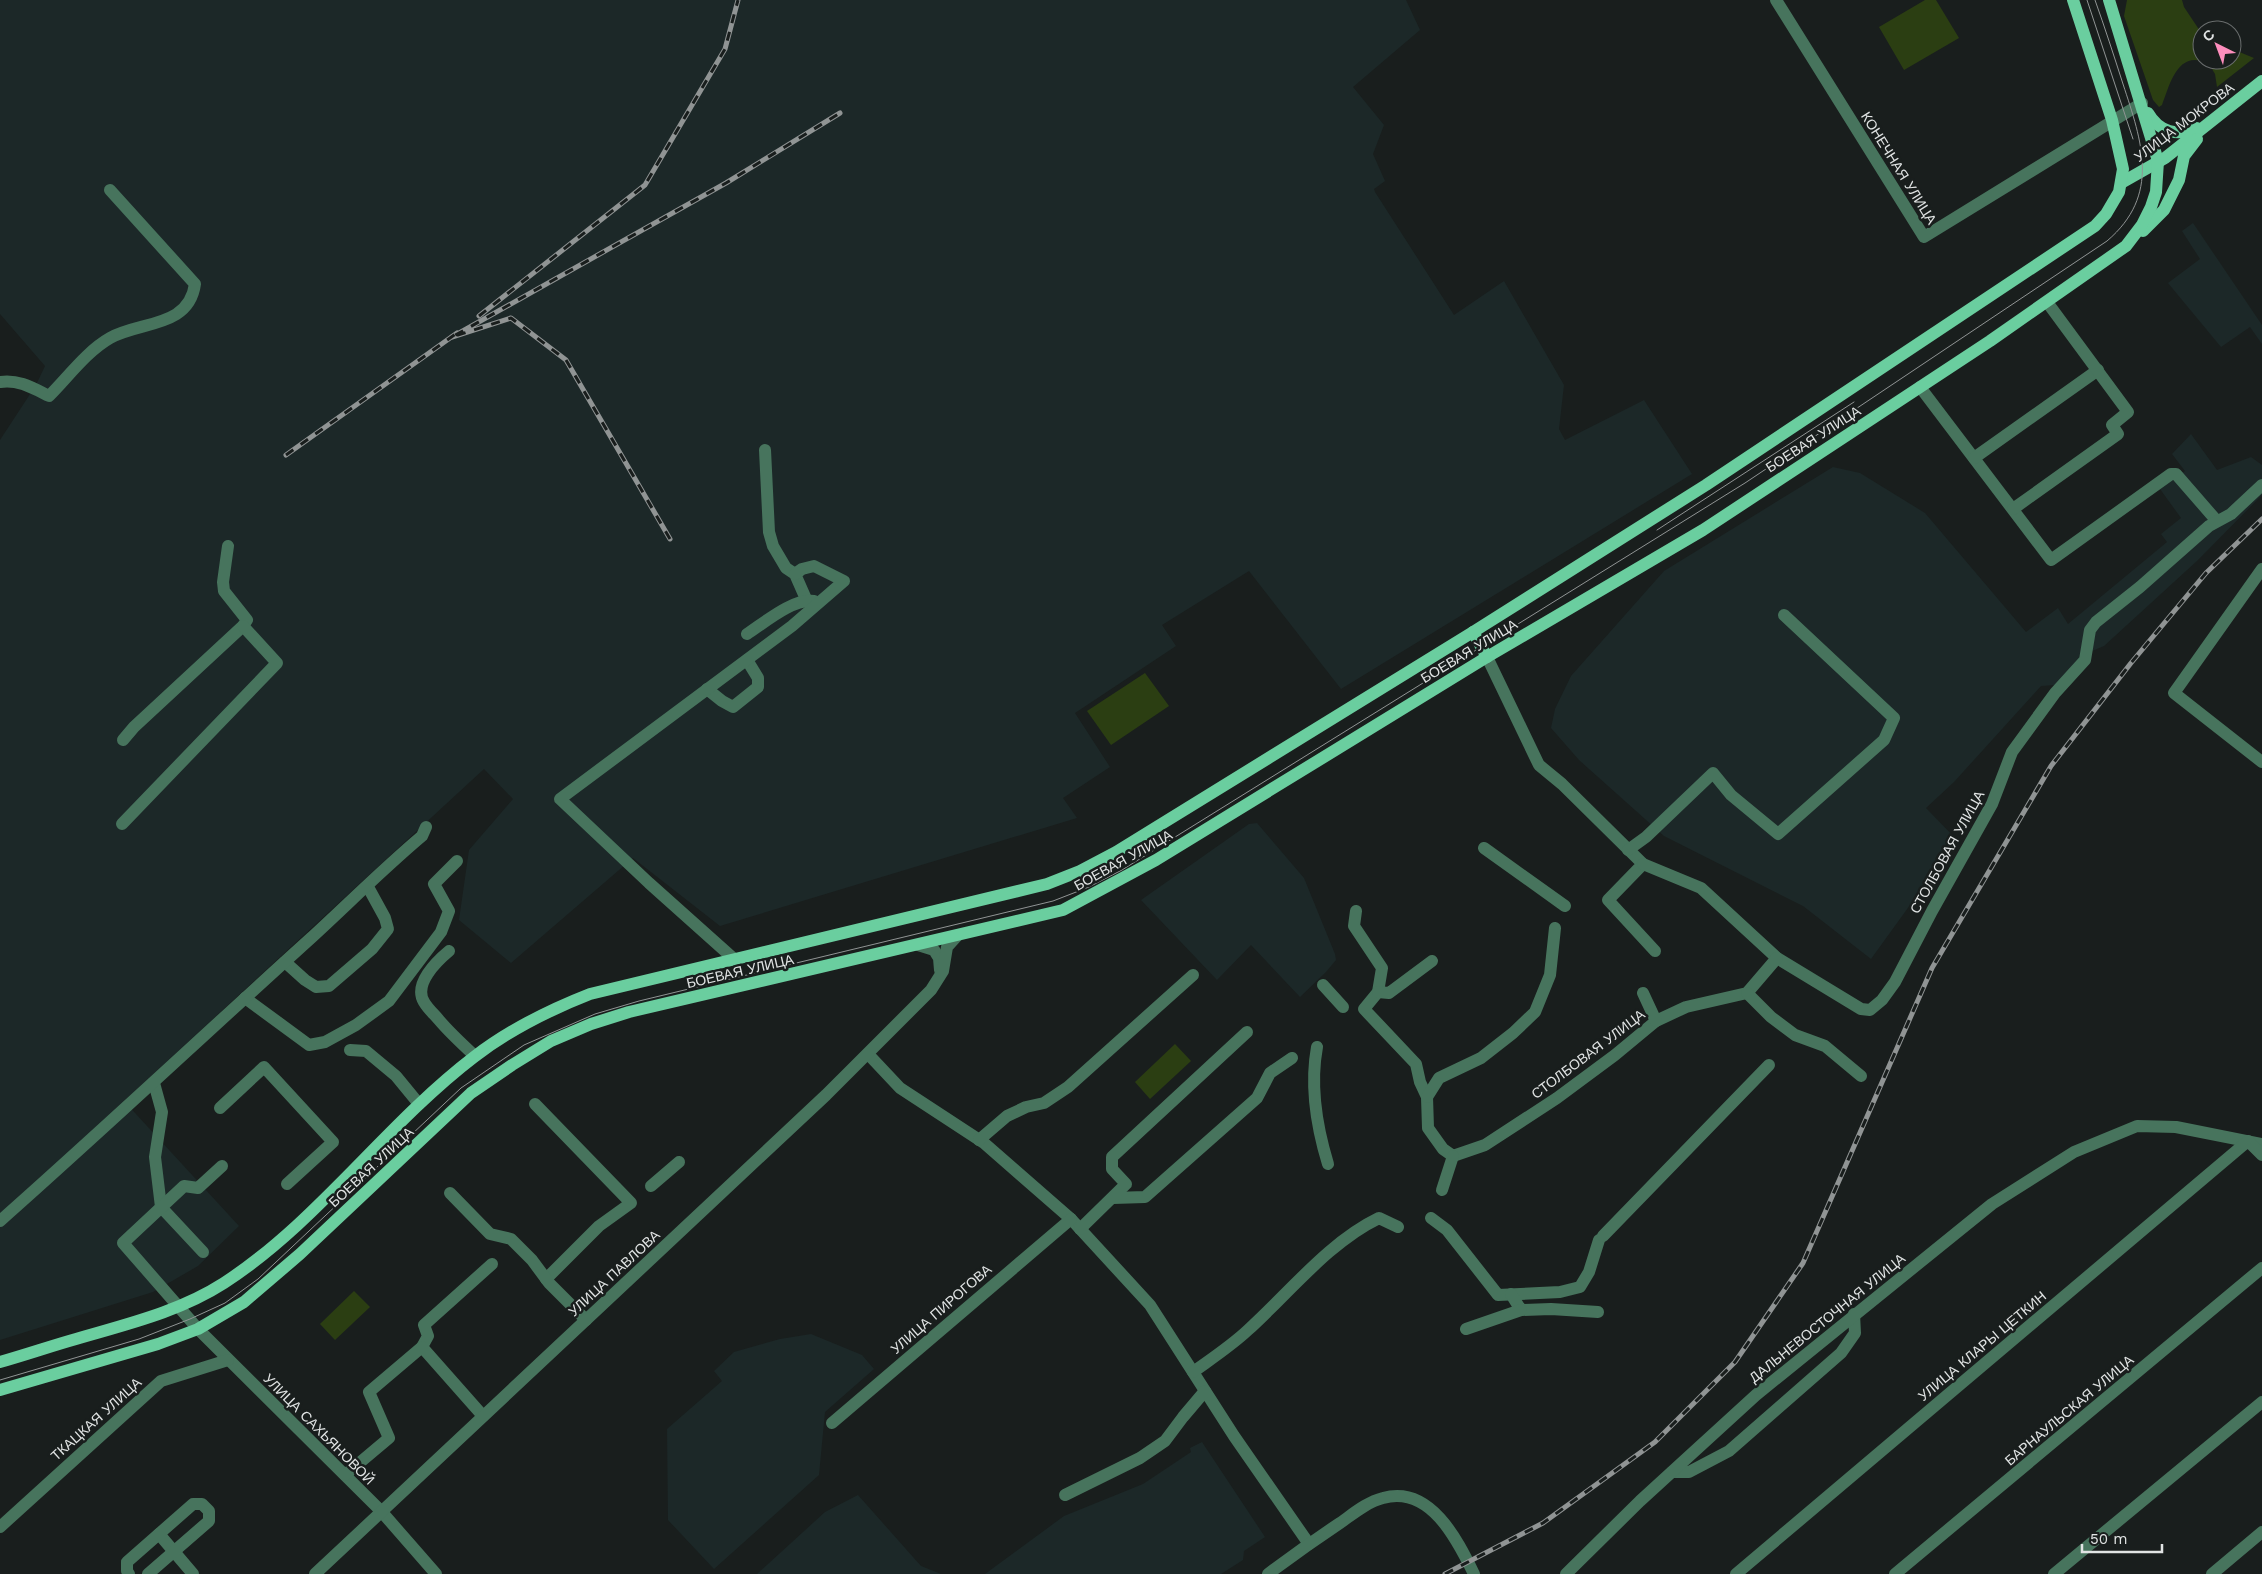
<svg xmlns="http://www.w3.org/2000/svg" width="2262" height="1574" font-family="'Work Sans',sans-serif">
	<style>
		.built { fill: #1c2828 }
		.green { fill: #2b3e12 }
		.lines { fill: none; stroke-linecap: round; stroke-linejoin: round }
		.minor { stroke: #47745d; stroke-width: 12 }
		.major { stroke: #6ace9f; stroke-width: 12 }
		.tram { stroke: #909494; stroke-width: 1 }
		.rail-casing { stroke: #909494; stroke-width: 5 }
		.rail { stroke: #191e1d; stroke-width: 3; stroke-dasharray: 9; stroke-linecap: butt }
		.labels { text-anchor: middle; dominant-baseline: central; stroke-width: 5; stroke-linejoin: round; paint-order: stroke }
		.street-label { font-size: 14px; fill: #e1e4e4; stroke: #191e1d }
	</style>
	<rect width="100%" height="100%" fill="#191e1d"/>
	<g class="built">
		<polygon points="0,0 1406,0 1420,30 1353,87 1384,125 1373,154 1385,181 1374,189 1375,192 1454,315 1504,281 1564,385 1559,429 1565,440 1644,400 1692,474 1341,689 1249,571 1162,625 1176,646 1075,713 1110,767 1063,798 1077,818 720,926 633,858 511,963 459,920 469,850 513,799 484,769 124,1101 239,1226 198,1266 153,1292 0,1340 0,440 36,385 45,366 0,314"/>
		<polygon points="2193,223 2262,325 2262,344 2250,327 2221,347 2168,283 2200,259 2182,231"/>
		<polygon points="2191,434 2217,470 2251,457 2262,465 2262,495 2198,560 2104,646 2085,654 2055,685 2041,686 1954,782 1926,808 1957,840 1871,959 1803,906 1664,836 1579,760 1551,728 1555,709 1571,676 1664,571 1833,467 1860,473 1925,513 2026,632 2058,608 2068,624 2167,542 2161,534 2181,518 2160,489 2185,471 2172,454"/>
		<polygon points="1257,823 1304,878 1335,954 1336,960 1326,972 1300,997 1251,945 1217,980 1141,900 1249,824"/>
		<polygon points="811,1334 862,1355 874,1369 825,1412 819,1475 714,1569 668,1520 667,1429 722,1381 714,1371 734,1352 780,1339"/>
		<polygon points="1202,1442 1265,1537 1244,1551 1243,1560 1221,1574 985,1574 1064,1516 1143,1484 1191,1452 1190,1448"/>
		<polygon points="858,1495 921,1566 941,1574 757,1574 825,1512"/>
	</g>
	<g class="green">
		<polygon points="1925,0 1936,0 1959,38 1904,70 1879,27"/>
		<path d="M 2127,0 L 2182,0 L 2184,7 L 2202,34 L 2202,60 L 2232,60 L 2232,49 L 2254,58 L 2217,87 L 2215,74 L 2209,64 C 2178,48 2170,84 2162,105 L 2159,107 L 2153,100 L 2124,16 Z"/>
		<polygon points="1145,673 1169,706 1111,745 1087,711"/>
		<polygon points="1175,1044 1191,1061 1150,1099 1135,1082"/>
		<polygon points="354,1291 370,1307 335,1340 320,1324"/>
	</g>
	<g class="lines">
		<g class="minor">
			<polyline points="1776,0 1924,237 2142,103"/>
			<path d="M 0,382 C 18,379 33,388 49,396 C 68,377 87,351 110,338 C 140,321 189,328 195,284 L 110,190"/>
			<polyline points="1920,387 2051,560 2171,474 2176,474 2216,520"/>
			<polyline points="765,450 769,532 773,546 786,568 795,574 806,599"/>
			<polyline points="1974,458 2098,370"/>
			<polyline points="2013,509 2118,434 2112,425 2128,412 2047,302"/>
			<polyline points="2262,569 2174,693 2262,762"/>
			<path d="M 747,634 C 764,623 793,598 814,601"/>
			<polyline points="1487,657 1539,765 1562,784 1643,864 1608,900 1655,951"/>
			<polyline points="707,689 722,701 733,707 758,687 758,678 747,660"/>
			<polyline points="123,740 134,727 243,626 247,620 224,591 223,582 228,546"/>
			<polyline points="122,824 277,663 243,626"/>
			<polyline points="1484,848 1565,906"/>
			<polyline points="1628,850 1646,837 1713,773 1731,795 1778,834 1884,740 1894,718 1784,615"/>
			<polyline points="1643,864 1701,888 1777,958 1861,1009 1870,1010 1882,1000 1895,982 1932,911 1992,804 2012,752 2055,693 2085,660 2090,630 2096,622 2140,587 2209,526 2231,514 2262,485"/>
			<polyline points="1356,911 1354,926 1382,968 1378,992 1364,1009 1416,1064 1420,1082 1427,1097 1428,1128 1443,1149 1453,1156 1485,1145 1557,1098 1615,1055 1656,1021 1686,1007 1747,993 1777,958"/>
			<polyline points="918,945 934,950 939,958 940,970"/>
			<path d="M 449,951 C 437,961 413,984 424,1002 C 428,1009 434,1014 439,1020 C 450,1033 462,1044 475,1056"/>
			<polyline points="734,959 649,883 560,799 792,626 844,581 814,566 802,569 795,574"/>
			<polyline points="285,962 305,980 316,987 329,986 372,949 388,929 385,918 368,887"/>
			<polyline points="1323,985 1343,1007"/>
			<polyline points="1378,992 1389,993 1432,961"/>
			<polyline points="1643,993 1656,1021"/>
			<polyline points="1747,993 1771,1017 1795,1035 1825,1046 1861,1076"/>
			<polyline points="245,998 309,1045 325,1042 356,1025 389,1001 441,932 449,911 434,884 457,861"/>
			<path d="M 1317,1047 C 1310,1085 1317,1128 1328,1164"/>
			<polyline points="350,1050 366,1051 396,1076 419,1104"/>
			<polyline points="868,1054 900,1088 984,1143 1071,1219 1150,1305 1234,1436 1309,1544"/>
			<polyline points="154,1083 162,1112 155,1157 161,1207 203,1252"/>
			<polyline points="1427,1097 1439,1078 1481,1058 1513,1033 1535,1012 1550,975 1555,928"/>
			<polyline points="535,1104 631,1203 599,1226 546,1279"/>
			<polyline points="220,1108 264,1067 333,1142 287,1184"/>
			<polyline points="979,1140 1007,1116 1026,1107 1044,1103 1068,1087 1193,975"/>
			<polyline points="222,1166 198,1188 184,1186 123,1243 198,1329 381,1511 436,1574"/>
			<polyline points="651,1186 679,1162"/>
			<polyline points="1442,1190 1453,1156"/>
			<polyline points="450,1193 490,1234 511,1239 532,1260 549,1283 586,1320"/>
			<polyline points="1113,1198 1145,1197 1257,1098 1270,1073 1292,1058"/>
			<polyline points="1431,1218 1447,1230 1498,1295 1560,1292 1580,1287 1589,1272 1599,1240"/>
			<path d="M 0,1221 C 105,1128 207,1032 311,938 C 348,904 384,868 422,836 L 426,827"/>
			<polyline points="1080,1229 1126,1184 1112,1169 1112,1157 1247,1032"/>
			<polyline points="1603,1236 1769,1065"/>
			<polyline points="1511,1294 1521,1310 1551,1309 1598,1312"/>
			<polyline points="1466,1329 1521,1310"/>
			<polyline points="422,1347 428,1336 424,1325 492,1264"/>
			<path d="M 1193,1372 C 1211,1359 1231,1346 1248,1330 C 1289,1293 1329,1242 1379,1218 L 1398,1227"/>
			<polyline points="832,1423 1071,1219"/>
			<polyline points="1672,1472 1689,1472 1729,1451 1841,1353 1855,1333 1854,1314"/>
			<polyline points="345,1475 389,1438 369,1392 422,1347 483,1416"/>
			<polyline points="1065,1495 1140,1458 1165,1441 1183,1417 1205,1391"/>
			<polyline points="0,1527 161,1381 228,1360"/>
			<polyline points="159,1534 193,1574"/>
			<polyline points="129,1574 127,1571 127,1562 193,1504 202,1504 209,1511 209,1521 148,1574"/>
			<polyline points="315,1574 826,1095 931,990 943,971 947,947 957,936"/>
			<path d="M 1268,1574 C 1292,1556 1316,1539 1340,1523 C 1353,1514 1367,1502 1383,1498 C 1430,1485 1457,1539 1474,1574"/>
			<polyline points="1566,1574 1640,1501 1756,1395 1992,1204 2074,1152 2137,1126 2176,1127 2262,1144"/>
			<polyline points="1736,1574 2248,1141 2262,1155"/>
			<polyline points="1895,1574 2262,1268"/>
			<polyline points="2054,1574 2262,1402"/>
			<polyline points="2212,1574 2262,1532"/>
		</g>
		<g class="major">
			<path d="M 2148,113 C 2159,132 2177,137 2197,128"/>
			<polyline points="2121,183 2165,158 2262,81"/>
			<polyline points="2143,231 2164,210 2179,180 2184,156 2197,139"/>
			<polyline points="1473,632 1487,657"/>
			<path d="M 0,1362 C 25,1355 51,1346 76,1339 C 127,1324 179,1312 224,1283 C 318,1222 385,1125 474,1057 C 509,1030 549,1010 590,994 L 1047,884 L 1080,871 L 1116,852 L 1473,632 L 1706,485 L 2047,258 L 2095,226 L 2106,214 L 2119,192 L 2123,169 L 2112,120 L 2073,0"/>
			<polyline points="0,1390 158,1344 198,1329 244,1302 300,1254 471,1093 512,1065 551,1041 591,1024 629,1012 1063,910 1156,860 1487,657 1703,530 1990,341 2126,246 2142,225 2151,207 2156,192 2158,161 2109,0"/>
		</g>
		<g class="tram">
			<polyline points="2087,0 2133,139"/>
			<polyline points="1657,530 1854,402"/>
			<path d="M 0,1380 L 139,1339 L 190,1319 L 225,1303 L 258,1279 L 461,1088 L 524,1045 L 595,1014 L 639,1001 L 1053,901 L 1089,887 L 1122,870 L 1745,483 L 2107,241 C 2161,195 2142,142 2123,84 C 2114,56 2105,28 2095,0"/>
		</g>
		<g class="rail-casing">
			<g id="rail">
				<polyline points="479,316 645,185 725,49 738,0"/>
				<polyline points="286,455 457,333"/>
				<polyline points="670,539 566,360 511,318 452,337 726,183 840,113"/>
				<polyline points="1445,1574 1543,1523 1655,1442 1735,1362 1803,1263 1932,968 2051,766 2131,663 2206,573 2262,519"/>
			</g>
		</g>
		<use href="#rail" class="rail"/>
	</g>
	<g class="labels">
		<g class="street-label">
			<text transform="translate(2184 122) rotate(-37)">УЛИЦА МОКРОВА</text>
			<text transform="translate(1899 168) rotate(58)">КОНЕЧНАЯ УЛИЦА</text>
			<text transform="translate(1813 439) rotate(-33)">БОЕВАЯ УЛИЦА</text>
			<text transform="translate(1469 651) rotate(-31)">БОЕВАЯ УЛИЦА</text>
			<text transform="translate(1947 852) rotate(-61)">СТОЛБОВАЯ УЛИЦА</text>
			<text transform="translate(1123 860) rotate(-29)">БОЕВАЯ УЛИЦА</text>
			<text transform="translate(740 971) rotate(-13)">БОЕВАЯ УЛИЦА</text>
			<text transform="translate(1588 1054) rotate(-37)">СТОЛБОВАЯ УЛИЦА</text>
			<text transform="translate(371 1167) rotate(-43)">БОЕВАЯ УЛИЦА</text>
			<text transform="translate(614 1273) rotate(-43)">УЛИЦА ПАВЛОВА</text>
			<text transform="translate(941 1309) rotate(-41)">УЛИЦА ПИРОГОВА</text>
			<text transform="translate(1827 1318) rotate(-39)">ДАЛЬНЕВОСТОЧНАЯ УЛИЦА</text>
			<text transform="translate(1982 1346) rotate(-40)">УЛИЦА КЛАРЫ ЦЕТКИН</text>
			<text transform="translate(2069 1410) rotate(-40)">БАРНАУЛЬСКАЯ УЛИЦА</text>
			<text transform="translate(96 1419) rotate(-42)">ТКАЦКАЯ УЛИЦА</text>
			<text transform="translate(319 1429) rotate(45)">УЛИЦА САХЬЯНОВОЙ</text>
		</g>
	</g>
	<g transform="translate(2217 45) rotate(318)"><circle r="24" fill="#191e1d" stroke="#696d6d"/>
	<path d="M0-4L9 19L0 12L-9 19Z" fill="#fe8ebd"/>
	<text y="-8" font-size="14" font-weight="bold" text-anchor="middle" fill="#e1e4e4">С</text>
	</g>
	<path d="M2082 1544v8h80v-8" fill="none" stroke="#e1e4e4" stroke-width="2.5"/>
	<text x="2090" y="1544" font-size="15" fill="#e1e4e4" stroke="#191e1d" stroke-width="4" paint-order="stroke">50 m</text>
</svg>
